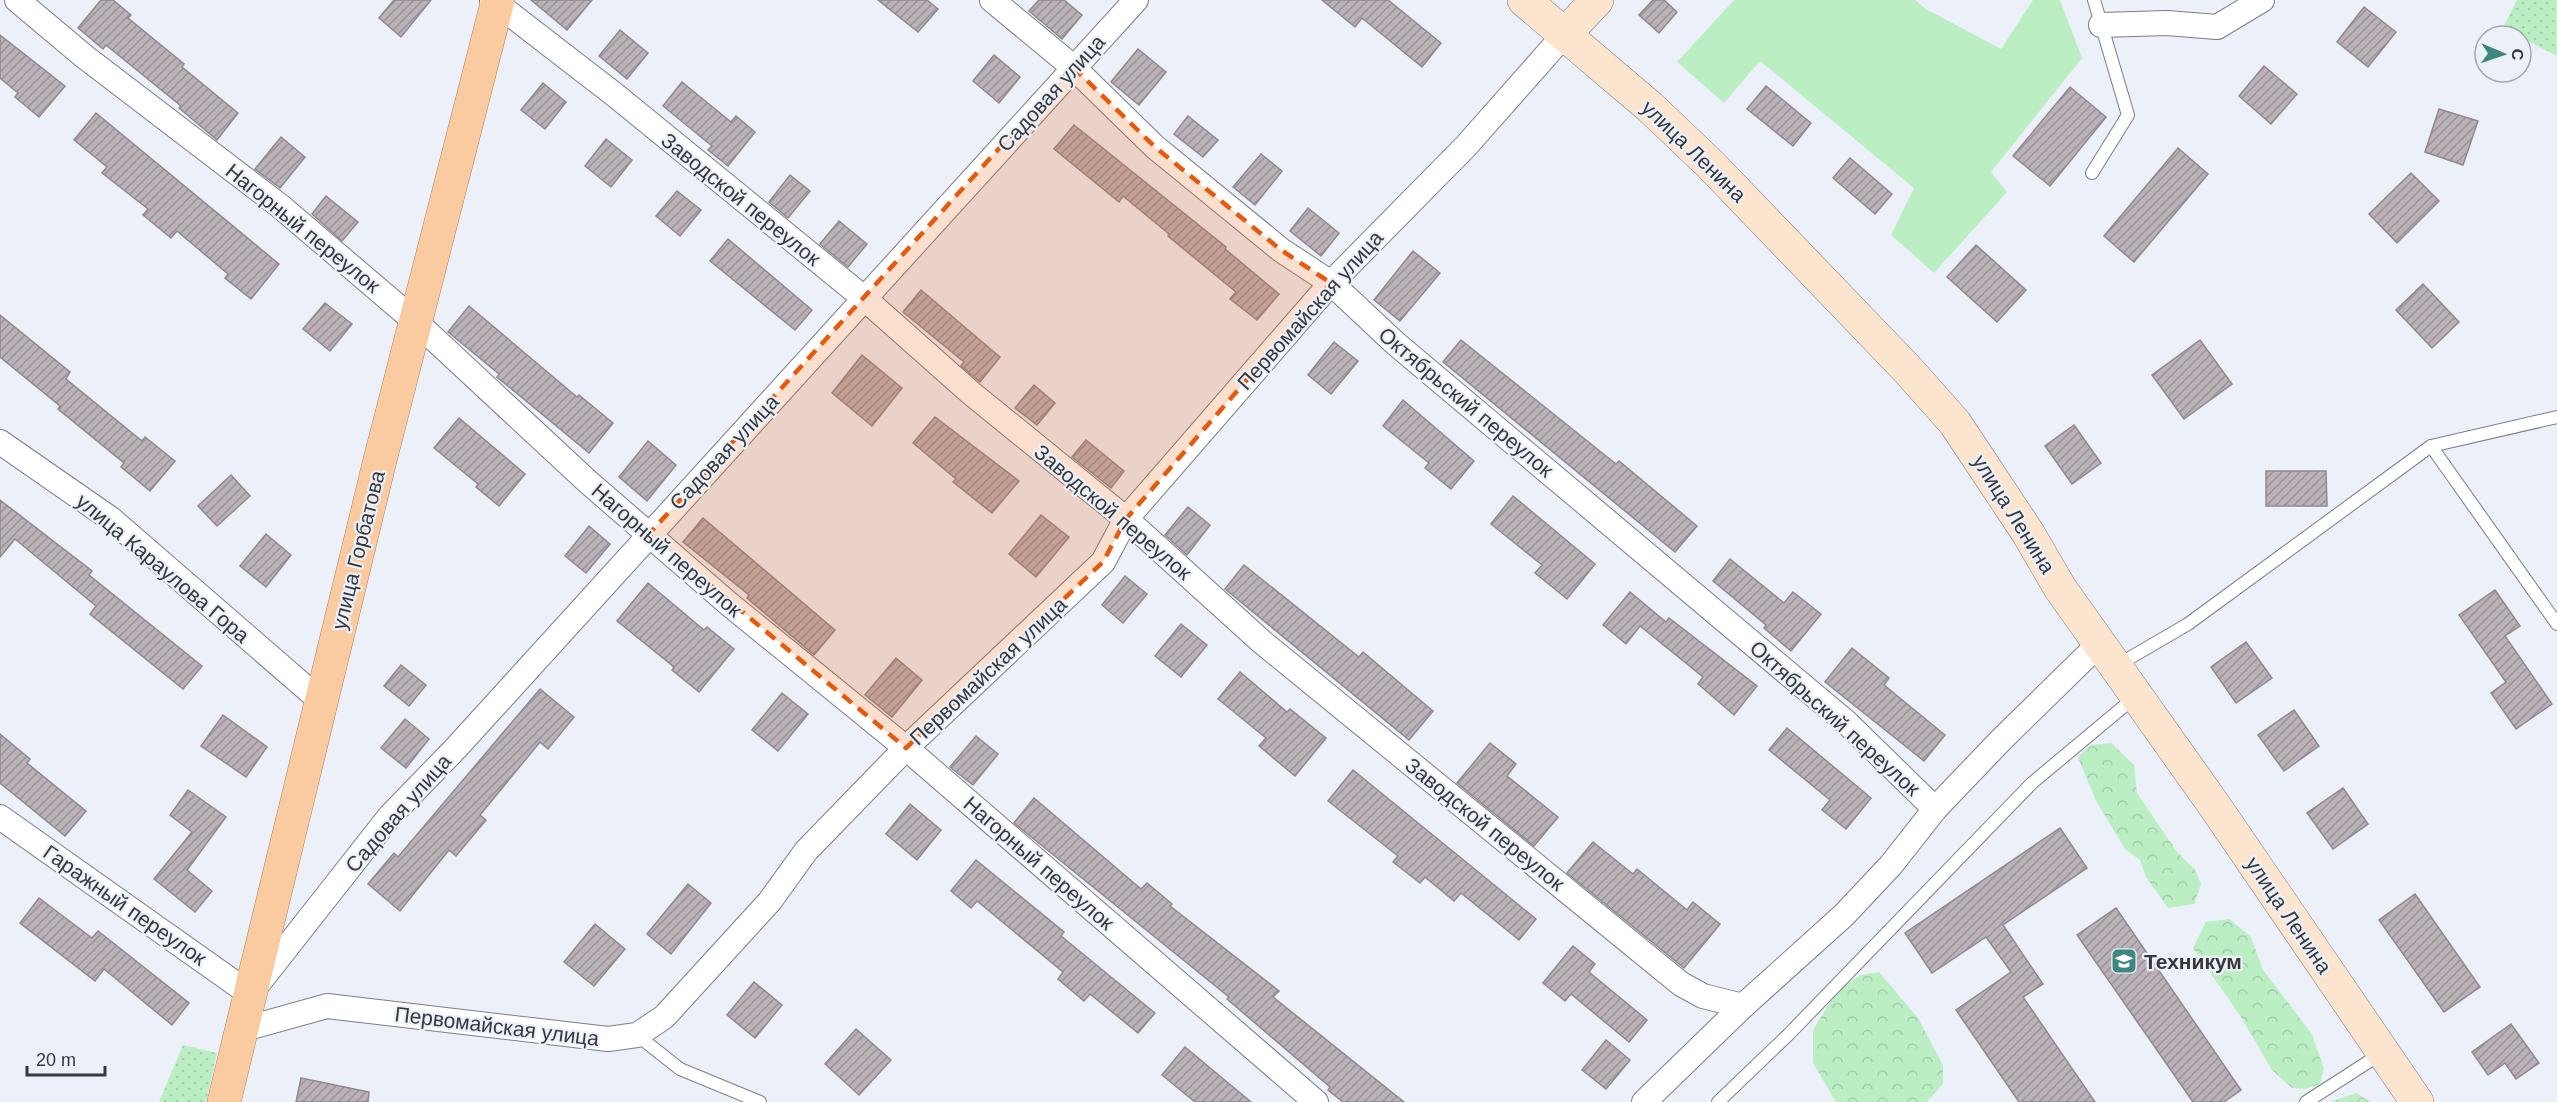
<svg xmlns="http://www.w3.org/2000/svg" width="2557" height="1102" font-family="Arial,sans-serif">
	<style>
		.grass { fill: url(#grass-dots) }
		.forest { fill: url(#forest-crowns) }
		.garden { fill: #bceec4 }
		.building { fill: url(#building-hatch); stroke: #90888e; stroke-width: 1.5 }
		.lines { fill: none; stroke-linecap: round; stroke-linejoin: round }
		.lane-casing { stroke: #7b7e86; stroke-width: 14 }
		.street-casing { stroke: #7b7e86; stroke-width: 26 }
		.secondary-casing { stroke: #7b7e86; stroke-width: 34 }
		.primary-casing { stroke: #b38053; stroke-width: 34 }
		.lane { stroke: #fff; stroke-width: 12 }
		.street { stroke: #fff; stroke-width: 24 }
		.secondary { stroke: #fce5cf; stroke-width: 33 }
		.primary { stroke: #facaa0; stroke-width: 33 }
		.marked { fill: #e8590c; fill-opacity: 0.2; stroke: #e8590c; stroke-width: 4.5; stroke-dasharray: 12 8; stroke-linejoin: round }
		.labels { text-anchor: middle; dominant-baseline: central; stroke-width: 4.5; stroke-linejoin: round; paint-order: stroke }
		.street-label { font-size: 21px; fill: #37383c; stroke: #ecf0f9 }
		.poi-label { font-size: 21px; font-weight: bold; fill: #37383c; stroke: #ecf0f9; text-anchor: start }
	</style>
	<defs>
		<pattern id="grass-dots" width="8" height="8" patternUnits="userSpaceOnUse" patternTransform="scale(1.5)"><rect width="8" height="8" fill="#bceec4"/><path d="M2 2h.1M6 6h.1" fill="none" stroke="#a2cda9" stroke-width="1.8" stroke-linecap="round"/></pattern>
		<pattern id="forest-crowns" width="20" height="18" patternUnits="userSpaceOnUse" patternTransform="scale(1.5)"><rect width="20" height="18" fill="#bceec4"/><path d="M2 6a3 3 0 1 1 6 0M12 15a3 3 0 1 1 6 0" fill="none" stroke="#a2cda9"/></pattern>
		<pattern id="building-hatch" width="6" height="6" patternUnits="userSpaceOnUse" patternTransform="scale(1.5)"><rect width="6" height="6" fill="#bab2b8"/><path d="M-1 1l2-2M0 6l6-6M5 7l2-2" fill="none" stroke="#989297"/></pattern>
	</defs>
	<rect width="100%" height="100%" fill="#ecf0f9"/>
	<g class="grass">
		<polygon points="2517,0 2557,0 2557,56 2503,28"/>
		<polygon points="183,1045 217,1053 206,1102 159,1102"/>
	</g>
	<g class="forest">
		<polygon points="2111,743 2134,765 2137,793 2177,852 2195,870 2201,884 2194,904 2168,908 2146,877 2140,860 2125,849 2096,801 2078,757 2090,745"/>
		<polygon points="2229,919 2251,937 2263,970 2312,1034 2324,1069 2320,1084 2305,1089 2292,1088 2272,1070 2241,1017 2193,948 2206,922"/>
		<polygon points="1879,972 1918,1018 1943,1065 1943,1084 1927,1102 1836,1102 1813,1063 1813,1030 1839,988 1861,975"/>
		<polygon points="2356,1093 2371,1102 2330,1102"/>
	</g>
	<polygon class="garden" points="1734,0 1915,0 1926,9 2001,49 2033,0 2060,0 2082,58 1991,172 2007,192 1934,273 1891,235 1914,188 1760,61 1724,103 1677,62"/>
	<g class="building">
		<polygon points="101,0 113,0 131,15 128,18 184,64 182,67 238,113 217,140 179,108 181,106 106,45 103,49 78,28"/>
		<polygon points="394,0 431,0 401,37 379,18"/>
		<polygon points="531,0 592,0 567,30"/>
		<polygon points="878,0 927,0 938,9 918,32"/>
		<polygon points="1039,0 1064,0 1082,15 1062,39 1029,11"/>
		<polygon points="1322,0 1388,0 1441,43 1422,67 1362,18 1355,27"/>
		<polygon points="1653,0 1664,0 1677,12 1659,33 1639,15"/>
		<polygon points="2364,7 2396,32 2368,67 2337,42"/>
		<polygon points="620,30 648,53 627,79 599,56"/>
		<polygon points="0,35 65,86 39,117 15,97 18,93 0,78"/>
		<polygon points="1138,49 1166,72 1139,105 1111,82"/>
		<polygon points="994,55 1020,77 999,103 973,81"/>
		<polygon points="2264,66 2297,94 2271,124 2239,96"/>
		<polygon points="682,82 731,122 736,116 755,132 728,166 708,150 712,146 663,106"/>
		<polygon points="543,83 566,102 545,129 521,110"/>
		<polygon points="1766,86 1811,123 1793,146 1747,109"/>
		<polygon points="2070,87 2106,117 2050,186 2013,156"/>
		<polygon points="2439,109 2478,121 2463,165 2425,152"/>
		<polygon points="96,113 279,264 251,299 225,278 228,274 177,231 171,238 143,215 148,209 102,173 107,167 74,140"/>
		<polygon points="1188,116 1218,140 1203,157 1174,134"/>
		<polygon points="1074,125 1226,247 1225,249 1279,294 1257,320 1230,299 1236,292 1168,236 1169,234 1123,196 1119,202 1054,149"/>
		<polygon points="281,137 305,157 280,188 255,169"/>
		<polygon points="606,139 632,160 611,187 585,166"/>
		<polygon points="2178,148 2208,174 2134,262 2104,236"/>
		<polygon points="1261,154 1282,171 1255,205 1233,187"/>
		<polygon points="1850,158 1892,194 1875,214 1833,178"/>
		<polygon points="2411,173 2439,201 2397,243 2369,214"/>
		<polygon points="790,175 810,191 788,218 769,202"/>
		<polygon points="677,191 701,210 680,236 656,216"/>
		<polygon points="326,196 358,222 342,241 312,214"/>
		<polygon points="1308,208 1339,233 1321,256 1290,231"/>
		<polygon points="839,221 867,244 848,267 820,244"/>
		<polygon points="728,239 812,310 795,330 710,261"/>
		<polygon points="1976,245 2026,290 1997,322 1947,277"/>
		<polygon points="1413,251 1440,273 1400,321 1374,300"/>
		<polygon points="2423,284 2459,322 2432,348 2396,310"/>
		<polygon points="921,290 1000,357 980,382 961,366 964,362 903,312"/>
		<polygon points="325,303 352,324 330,351 303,329"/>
		<polygon points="469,306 577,397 579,395 613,423 589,453 497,377 499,374 448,332"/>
		<polygon points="0,315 70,372 66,379 142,441 145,437 175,461 150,491 121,467 124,463 58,409 60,406 0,357"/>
		<polygon points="1461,340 1616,464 1619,461 1697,526 1675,552 1443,362"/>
		<polygon points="2200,340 2232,384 2184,419 2152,375"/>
		<polygon points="1334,342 1358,361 1331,394 1308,375"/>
		<polygon points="862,355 902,388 872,426 832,393"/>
		<polygon points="1034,385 1055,403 1037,425 1015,408"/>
		<polygon points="1403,400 1474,461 1451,489 1425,468 1429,463 1383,426"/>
		<polygon points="935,417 1019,481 992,513 953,482 956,479 913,443"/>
		<polygon points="459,418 525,474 499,506 476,487 478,484 434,448"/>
		<polygon points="2074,425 2101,463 2072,484 2045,446"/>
		<polygon points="1086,440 1124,471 1111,488 1072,457"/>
		<polygon points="648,441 676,465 647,501 619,477"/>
		<polygon points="2266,471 2326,471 2327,506 2266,506"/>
		<polygon points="231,475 250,496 217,526 198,506"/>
		<polygon points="1513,496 1595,564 1567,599 1535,573 1542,565 1491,524"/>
		<polygon points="0,500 92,571 89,575 202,666 183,689 90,614 96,606 15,539 0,557"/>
		<polygon points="1188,507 1210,525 1187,555 1165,535"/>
		<polygon points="1041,515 1069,537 1036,577 1009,554"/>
		<polygon points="703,518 835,630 814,655 747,598 749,595 683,542"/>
		<polygon points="589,526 610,544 586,573 565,556"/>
		<polygon points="266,534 291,555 266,587 240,566"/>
		<polygon points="1730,559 1784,603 1793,592 1821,614 1791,651 1764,628 1766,625 1713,581"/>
		<polygon points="1244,565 1359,657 1363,652 1433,711 1409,740 1225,589"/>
		<polygon points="1125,576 1147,594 1123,623 1102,605"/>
		<polygon points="648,583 704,630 707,627 734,649 699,692 672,670 674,667 617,621"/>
		<polygon points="2495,590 2520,626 2505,636 2552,704 2516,729 2491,693 2506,682 2459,615"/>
		<polygon points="1630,592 1666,622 1669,618 1757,686 1734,715 1698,684 1703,677 1640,626 1626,644 1603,625"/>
		<polygon points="1181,624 1207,645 1181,677 1155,656"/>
		<polygon points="2246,642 2272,678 2236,703 2211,667"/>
		<polygon points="1852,648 1889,678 1884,685 1945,735 1924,761 1825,682"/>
		<polygon points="896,658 922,680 892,717 865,695"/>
		<polygon points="401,665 426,685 409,706 384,686"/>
		<polygon points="1240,672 1287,712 1290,709 1326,738 1295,776 1259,746 1266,738 1218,699"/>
		<polygon points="540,689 574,717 548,749 540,742 480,815 486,820 456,856 449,850 400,911 368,884 394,853 398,857"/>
		<polygon points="782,693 808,714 778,751 752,730"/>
		<polygon points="2294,710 2319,746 2284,771 2258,735"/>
		<polygon points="223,715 267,747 246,777 201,746"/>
		<polygon points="405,719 429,739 406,768 381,748"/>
		<polygon points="1787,728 1871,798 1846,829 1822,810 1830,800 1769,750"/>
		<polygon points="0,734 30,759 27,763 86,811 65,836 0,783"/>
		<polygon points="976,736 998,754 973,785 950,767"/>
		<polygon points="1490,743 1516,764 1507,776 1558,817 1534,846 1457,783"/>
		<polygon points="1353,770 1536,919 1519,940 1461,893 1454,901 1425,877 1420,883 1393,862 1398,856 1328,801"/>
		<polygon points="2343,788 2368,824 2333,849 2307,813"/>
		<polygon points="188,790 226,817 187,870 212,891 195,912 154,879 192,832 170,815"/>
		<polygon points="1034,798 1141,889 1147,883 1172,904 1170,906 1279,991 1273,997 1404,1102 1343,1102 1328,1090 1330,1087 1227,999 1229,997 1014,823"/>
		<polygon points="910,804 941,830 917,860 886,834"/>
		<polygon points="2060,828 2087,868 2003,925 2043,984 2023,997 2095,1102 2019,1102 1956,1010 2011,972 1986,937 1932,973 1905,933"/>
		<polygon points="1593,842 1633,874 1637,869 1687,910 1693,902 1720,924 1684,968 1567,873"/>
		<polygon points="976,860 1064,932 1061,936 1155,1013 1138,1033 1090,994 1084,1001 1058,979 1063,972 977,901 971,908 951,891"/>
		<polygon points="688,884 711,903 671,954 647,934"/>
		<polygon points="2415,894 2480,987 2444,1012 2379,920"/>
		<polygon points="39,898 92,938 98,931 189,1003 172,1025 104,969 95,981 20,923"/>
		<polygon points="2116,908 2241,1090 2224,1102 2193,1102 2077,935"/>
		<polygon points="595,924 625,949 594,986 564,962"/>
		<polygon points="1573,946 1595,964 1589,972 1647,1020 1629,1042 1571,994 1565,1001 1543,983"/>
		<polygon points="754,982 782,1005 755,1038 727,1015"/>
		<polygon points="2511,1024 2539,1063 2516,1079 2505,1063 2488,1075 2472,1052"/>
		<polygon points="856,1029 891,1060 859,1095 825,1064"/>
		<polygon points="1606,1040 1630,1060 1606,1089 1582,1070"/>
		<polygon points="1185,1047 1251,1102 1195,1102 1162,1075"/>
		<polygon points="301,1078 369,1092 368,1102 296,1102"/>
	</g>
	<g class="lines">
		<g class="lane-casing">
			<g id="lane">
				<polyline points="2092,173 2128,115 2094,0"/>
				<polyline points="2431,446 2557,624"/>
				<polyline points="2116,666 2188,624 2431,446 2557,417"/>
				<polyline points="637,1035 680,1069 760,1102"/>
				<polyline points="1718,1102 1789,1034 2032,783 2135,697"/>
				<polyline points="2306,1102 2382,1053"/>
			</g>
		</g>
		<g class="street-casing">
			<g id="street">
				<polyline points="17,0 85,57 280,206 416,322 587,481 729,604 906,748 1316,1102"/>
				<polyline points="492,0 615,95 865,299 971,393 1126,519 1262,642 1681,984 1703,996 1743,1006"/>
				<polyline points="992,0 1073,67 1155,147 1281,250 1331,283 1395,343 1847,723 1935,809"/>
				<polyline points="2101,25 2167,23 2217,27 2262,0"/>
				<polyline points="0,442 111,519 321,701"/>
				<polyline points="0,817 250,994 390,816 456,748 1136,0"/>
				<polyline points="241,1030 327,1006 608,1039 637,1035 664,1017 770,901 806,851 906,748 1103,562 1126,519 1331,283 1466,146 1565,34"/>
				<polyline points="1644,1102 1743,1006 1844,915 1891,865 1935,809 2001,740 2099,644"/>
			</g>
		</g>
		<g class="secondary-casing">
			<g id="secondary">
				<polyline points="1524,0 1650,107 1711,165 1908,370 1955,423 2028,533 2060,588 2214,805 2417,1102"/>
				<polyline points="1565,34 1597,0"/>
			</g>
		</g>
		<g class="primary-casing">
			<polyline id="primary" points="224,1102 380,460 498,0"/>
		</g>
		<use href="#lane" class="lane"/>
		<use href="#street" class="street"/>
		<use href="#secondary" class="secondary"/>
		<use href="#primary" class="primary"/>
	</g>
	<path class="marked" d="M 1073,67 L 1155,147 L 1281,250 L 1331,283 L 1126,519 L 1103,562 L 906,748 L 649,534 Z"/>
	<defs>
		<g id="university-square" transform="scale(1.35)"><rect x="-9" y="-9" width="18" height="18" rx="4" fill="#3f8682" stroke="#ecf0f9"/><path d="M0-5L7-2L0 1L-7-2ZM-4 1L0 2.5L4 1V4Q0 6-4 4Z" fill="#fff"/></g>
	</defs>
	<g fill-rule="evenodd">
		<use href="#university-square" x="2124" y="961"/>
	</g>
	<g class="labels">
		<g class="street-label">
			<text transform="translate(1051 93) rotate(-48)">Садовая улица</text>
			<text transform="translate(1694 151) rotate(44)">улица Ленина</text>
			<text transform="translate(741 199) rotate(39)">Заводской переулок</text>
			<text transform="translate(303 228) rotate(39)">Нагорный переулок</text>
			<text transform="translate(1310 310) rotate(-48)">Первомайская улица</text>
			<text transform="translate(1466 402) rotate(40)">Октябрьский переулок</text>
			<text transform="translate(724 452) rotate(-47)">Садовая улица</text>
			<text transform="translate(1113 512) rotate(40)">Заводской переулок</text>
			<text transform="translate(2014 514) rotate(58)">улица Ленина</text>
			<text transform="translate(358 550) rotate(-76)">улица Горбатова</text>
			<text transform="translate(667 550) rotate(41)">Нагорный переулок</text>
			<text transform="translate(163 568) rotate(40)">улица Караулова Гора</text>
			<text transform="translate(988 671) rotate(-43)">Первомайская улица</text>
			<text transform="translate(1835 718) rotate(42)">Октябрьский переулок</text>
			<text transform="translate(398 813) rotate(-49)">Садовая улица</text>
			<text transform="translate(1485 824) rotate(39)">Заводской переулок</text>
			<text transform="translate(1039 863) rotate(41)">Нагорный переулок</text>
			<text transform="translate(125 905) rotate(35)">Гаражный переулок</text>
			<text transform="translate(2289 915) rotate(56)">улица Ленина</text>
			<text transform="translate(497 1026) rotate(7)">Первомайская улица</text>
		</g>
		<g class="poi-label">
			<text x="2144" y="961">Техникум</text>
		</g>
	</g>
	<g transform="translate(2503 54) rotate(92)"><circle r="28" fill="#ecf0f9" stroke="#a4a6ad" stroke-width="1.5"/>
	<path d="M0-4.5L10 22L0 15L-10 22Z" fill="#3f8682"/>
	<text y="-9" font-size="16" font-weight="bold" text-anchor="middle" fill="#37383c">С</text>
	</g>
	<path d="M27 1066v9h78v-9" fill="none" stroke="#37383c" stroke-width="3"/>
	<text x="36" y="1066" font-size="18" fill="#37383c" stroke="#ecf0f9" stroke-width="4.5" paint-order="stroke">20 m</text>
</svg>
